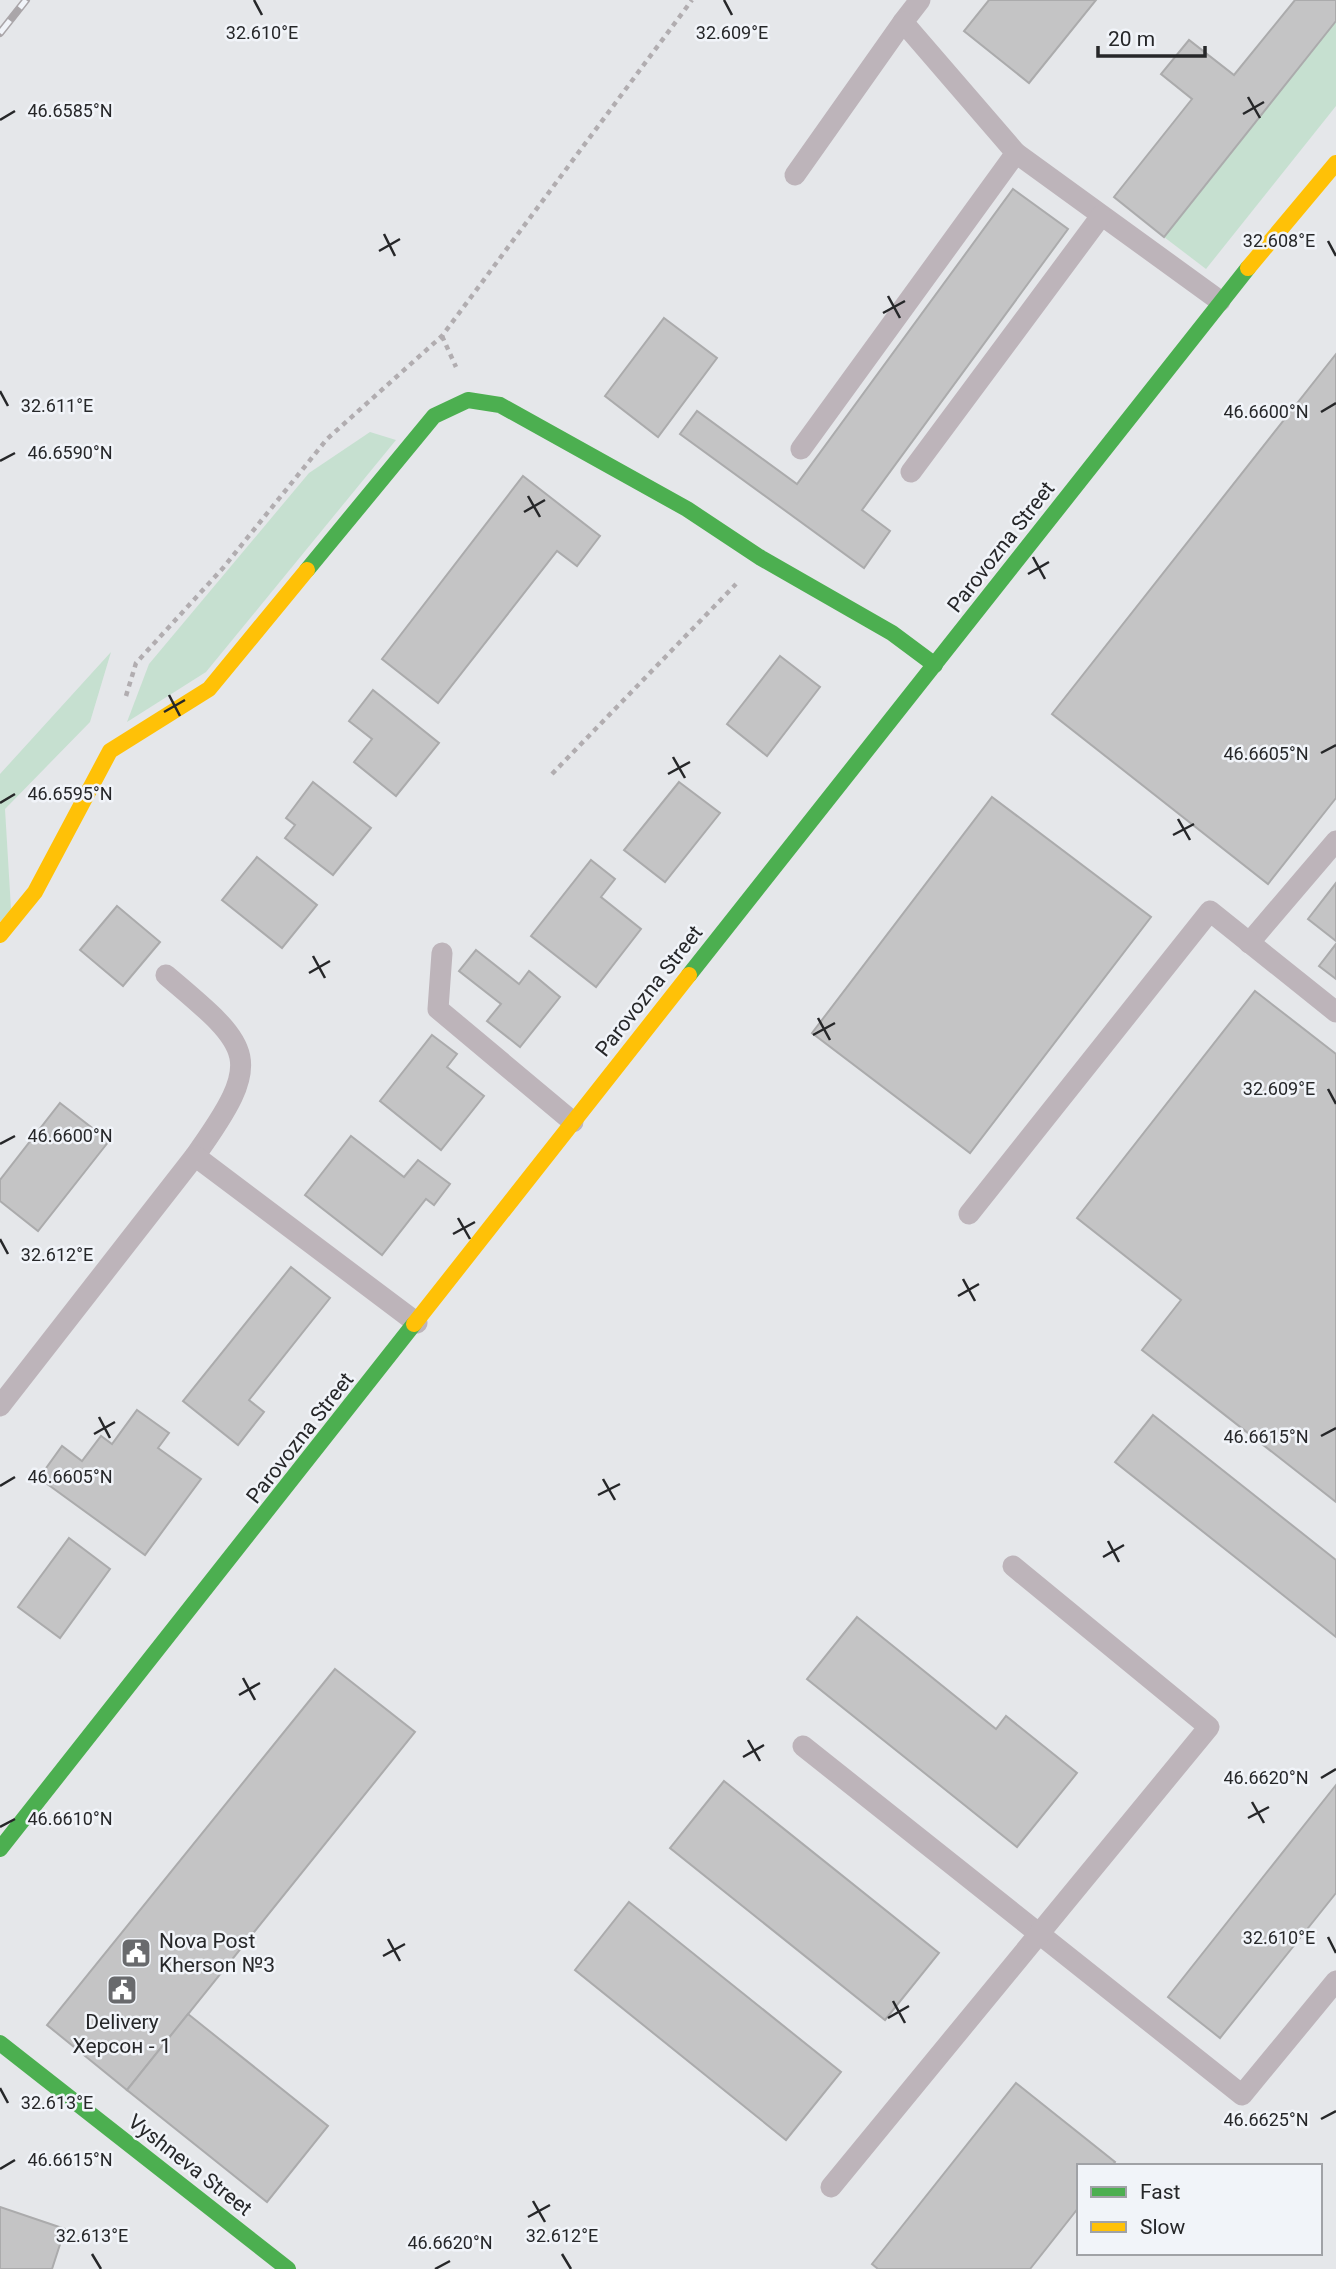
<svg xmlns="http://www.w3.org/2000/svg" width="1336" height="2269" font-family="Roboto,sans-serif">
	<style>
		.green { fill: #c6e0d0 }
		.building { fill: #c4c4c5; stroke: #ababac; stroke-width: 2 }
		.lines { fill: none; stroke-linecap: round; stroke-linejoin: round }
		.path { stroke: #b1adb0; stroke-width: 4.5; stroke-dasharray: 5 5; stroke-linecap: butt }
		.lane { stroke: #bdb4ba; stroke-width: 21 }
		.fast { stroke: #4caf50; stroke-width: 16 }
		.slow { stroke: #ffc107; stroke-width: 16 }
		.rail-casing { stroke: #aaa6a9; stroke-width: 8 }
		.rail { stroke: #f1f4f9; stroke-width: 5; stroke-dasharray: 16; stroke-linecap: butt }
		.ticks { fill: none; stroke: #262729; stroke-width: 2.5 }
		.labels { text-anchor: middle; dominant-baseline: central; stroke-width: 5; stroke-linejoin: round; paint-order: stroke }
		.street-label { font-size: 21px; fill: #262729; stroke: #f1f4f9 }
		.poi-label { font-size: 21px; fill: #262729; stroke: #f1f4f9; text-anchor: start }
		.ticks-label { font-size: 18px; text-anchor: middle; fill: #262729; stroke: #f1f4f9; stroke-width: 5; stroke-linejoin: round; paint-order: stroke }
	</style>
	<rect width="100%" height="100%" fill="#e5e7ea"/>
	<g class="green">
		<polygon points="1336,21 1336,106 1206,269 1164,237"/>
		<polygon points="370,432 396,440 206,672 127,722 149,664 309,473"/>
		<polygon points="111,652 90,722 5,809 11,909 0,922 0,774"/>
	</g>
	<g class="building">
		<polygon points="989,0 1096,0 1029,83 964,31"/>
		<polygon points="1295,0 1336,0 1336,21 1164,237 1114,197 1192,99 1161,74 1189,40 1234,75"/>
		<polygon points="1013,189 1068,229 862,510 890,531 864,568 680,434 697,411 797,484"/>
		<polygon points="664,318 717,358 658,437 605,396"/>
		<polygon points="1336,354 1336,798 1268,884 1052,714"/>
		<polygon points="523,476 600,536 577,566 557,551 438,703 382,659"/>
		<polygon points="780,656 820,687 767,756 727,724"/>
		<polygon points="373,690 439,743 396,796 354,762 372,739 349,721"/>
		<polygon points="313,782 371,828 333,875 285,838 295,825 286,818"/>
		<polygon points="679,782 720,813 665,882 624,850"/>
		<polygon points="992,797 1151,917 970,1153 812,1033"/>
		<polygon points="257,857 317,905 282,948 222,900"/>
		<polygon points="591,860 615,879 601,897 641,929 596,987 531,936"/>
		<polygon points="1336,883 1336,941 1308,919"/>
		<polygon points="117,906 160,942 123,986 80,950"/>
		<polygon points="1336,944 1336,979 1319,966"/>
		<polygon points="476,950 519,984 529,971 560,997 520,1047 487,1021 501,1004 459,971"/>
		<polygon points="1255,991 1336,1054 1336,1502 1142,1350 1181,1300 1077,1218"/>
		<polygon points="432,1035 457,1054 447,1067 484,1096 441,1150 380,1101"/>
		<polygon points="60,1103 109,1141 38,1231 0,1201 0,1180"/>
		<polygon points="351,1136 404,1177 418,1160 450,1184 434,1205 426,1199 382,1255 305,1195"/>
		<polygon points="291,1267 330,1298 249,1400 264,1412 238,1445 183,1401"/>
		<polygon points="137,1410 169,1433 158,1448 201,1479 145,1555 39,1478 62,1446 82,1461 101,1436 112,1444"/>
		<polygon points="1153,1415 1336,1560 1336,1637 1115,1462"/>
		<polygon points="69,1538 110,1569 60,1638 18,1607"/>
		<polygon points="857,1617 996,1729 1006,1716 1077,1773 1017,1847 807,1679"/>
		<polygon points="335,1669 415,1732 127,2090 47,2025"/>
		<polygon points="724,1781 939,1953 885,2020 670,1848"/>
		<polygon points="1336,1785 1336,1893 1220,2038 1168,1997"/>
		<polygon points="629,1902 841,2072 786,2140 575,1970"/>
		<polygon points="188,2014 328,2126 267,2202 127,2090"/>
		<polygon points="1016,2083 1115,2162 1112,2166 1079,2166 1079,2207 1030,2269 878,2269 872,2264"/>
		<polygon points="0,2207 65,2229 52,2269 0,2269"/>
	</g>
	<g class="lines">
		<g class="path">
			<polyline points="442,336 456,367"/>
			<polyline points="126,696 136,663 223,568 327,439 442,336 692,0"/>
			<polyline points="552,774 736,584"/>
		</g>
		<g class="lane">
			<polyline points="920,0 903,22 1016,153"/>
			<polyline points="795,175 903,22"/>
			<polyline points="801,449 1016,153 1220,301"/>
			<polyline points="911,472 1101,216"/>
			<polyline points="1249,943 1336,841"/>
			<polyline points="442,953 438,1009 573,1122"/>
			<path d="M 166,975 C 254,1049 265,1058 195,1156"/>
			<polyline points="969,1214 1210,911 1336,1012"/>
			<polyline points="0,1406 195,1156 417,1323"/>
			<polyline points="803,1746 1242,2095 1336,1981"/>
			<polyline points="831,2187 1209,1727 1013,1566"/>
		</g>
		<g class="fast">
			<polyline points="307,570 434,416 468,400 500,405 687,509 761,558 892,633 935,665"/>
			<polyline points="689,975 1248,268"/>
			<polyline points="0,1849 414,1324"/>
			<polyline points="0,2043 288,2269"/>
		</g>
		<g class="slow">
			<polyline points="1248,268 1336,163"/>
			<polyline points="0,935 35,892 110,751 209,689 307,570"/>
			<polyline points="414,1324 689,975"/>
		</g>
		<g class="rail-casing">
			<polyline id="rail" points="0,33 26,0"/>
		</g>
		<use href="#rail" class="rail"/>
	</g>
	<path class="ticks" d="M 254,0 L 262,15M 724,0 L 732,15M 1248,97 L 1260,118M 1243,114 L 1264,102M 0,120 L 15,111M 384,234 L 395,256M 1328,241 L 1336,256M 379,251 L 400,239M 888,296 L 900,318M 883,313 L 905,301M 0,391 L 8,406M 1321,412 L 1336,403M 0,461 L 15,453M 528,496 L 540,517M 524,512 L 545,500M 1033,557 L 1045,579M 1028,574 L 1049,562M 169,695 L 180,716M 164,712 L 185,700M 1321,753 L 1336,745M 673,757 L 685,778M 668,774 L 690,762M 0,803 L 15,794M 1178,819 L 1190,840M 1173,835 L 1194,824M 313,956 L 325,978M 309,973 L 330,961M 818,1018 L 830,1040M 813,1035 L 835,1023M 1328,1089 L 1336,1104M 0,1144 L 15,1136M 458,1218 L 470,1239M 453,1234 L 475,1222M 0,1239 L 8,1254M 963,1279 L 975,1301M 958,1296 L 979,1284M 99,1417 L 110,1438M 94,1434 L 115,1422M 1321,1436 L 1336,1428M 603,1479 L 615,1500M 0,1486 L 15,1477M 598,1495 L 620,1484M 1108,1541 L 1119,1562M 1103,1557 L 1124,1545M 243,1678 L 255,1700M 239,1695 L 260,1683M 748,1740 L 760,1761M 743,1757 L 764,1745M 1321,1778 L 1336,1769M 1252,1802 L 1264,1823M 1248,1818 L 1269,1807M 0,1827 L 15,1819M 1328,1937 L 1336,1953M 388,1939 L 400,1961M 383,1956 L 405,1944M 893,2001 L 905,2023M 888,2018 L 909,2006M 0,2088 L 8,2103M 1321,2119 L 1336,2111M 0,2169 L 15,2160M 533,2201 L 545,2222M 528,2217 L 550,2205M 92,2254 L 101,2269M 562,2254 L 571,2269M 435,2269 L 450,2261"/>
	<defs>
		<g id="civic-square" transform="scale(1.575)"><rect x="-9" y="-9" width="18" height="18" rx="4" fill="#696a6d" stroke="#f1f4f9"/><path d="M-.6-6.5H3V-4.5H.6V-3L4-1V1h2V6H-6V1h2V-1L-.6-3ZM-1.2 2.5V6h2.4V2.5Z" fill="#fff"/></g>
	</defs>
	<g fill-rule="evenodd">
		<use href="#civic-square" x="136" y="1953"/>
		<use href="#civic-square" x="122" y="1990"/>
	</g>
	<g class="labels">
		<g class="street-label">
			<text transform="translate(1001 547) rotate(-52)">Parovozna Street</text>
			<text transform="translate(649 991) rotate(-52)">Parovozna Street</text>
			<text transform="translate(300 1438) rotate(-52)">Parovozna Street</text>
			<text transform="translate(190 2165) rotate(38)">Vyshneva Street</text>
		</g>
		<g class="poi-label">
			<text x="159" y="1941">Nova Post<tspan x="159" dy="24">Kherson №3</tspan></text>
			<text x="122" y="2022" text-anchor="middle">Delivery<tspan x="122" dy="24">Херсон - 1</tspan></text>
		</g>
	</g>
	<g class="ticks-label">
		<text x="262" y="39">32.610°E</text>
		<text x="732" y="39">32.609°E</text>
		<text x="70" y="117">46.6585°N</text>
		<text x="1279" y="247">32.608°E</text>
		<text x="57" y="412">32.611°E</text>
		<text x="1266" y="418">46.6600°N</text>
		<text x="70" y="459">46.6590°N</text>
		<text x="1266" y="760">46.6605°N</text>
		<text x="70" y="800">46.6595°N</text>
		<text x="1279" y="1095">32.609°E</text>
		<text x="70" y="1142">46.6600°N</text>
		<text x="57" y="1261">32.612°E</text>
		<text x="1266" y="1443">46.6615°N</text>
		<text x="70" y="1483">46.6605°N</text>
		<text x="1266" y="1784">46.6620°N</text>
		<text x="70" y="1825">46.6610°N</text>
		<text x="1279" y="1944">32.610°E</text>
		<text x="57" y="2109">32.613°E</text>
		<text x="1266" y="2126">46.6625°N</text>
		<text x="70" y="2166">46.6615°N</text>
		<text x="92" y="2242">32.613°E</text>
		<text x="562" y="2242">32.612°E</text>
		<text x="450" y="2249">46.6620°N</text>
	</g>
	<rect x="1077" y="2164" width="245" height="91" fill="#f1f4f9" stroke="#a0a2a6" stroke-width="2"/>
	<rect x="1091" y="2187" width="35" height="10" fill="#4caf50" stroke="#a0a2a6" stroke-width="2"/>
	<text x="1140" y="2199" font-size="21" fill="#262729">Fast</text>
	<rect x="1091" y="2222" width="35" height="10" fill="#ffc107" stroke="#a0a2a6" stroke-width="2"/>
	<text x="1140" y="2234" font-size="21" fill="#262729">Slow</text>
	<path d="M1098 46v10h107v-10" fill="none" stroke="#262729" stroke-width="3.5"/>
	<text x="1108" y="46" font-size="21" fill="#262729" stroke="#f1f4f9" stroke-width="5" paint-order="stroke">20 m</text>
</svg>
